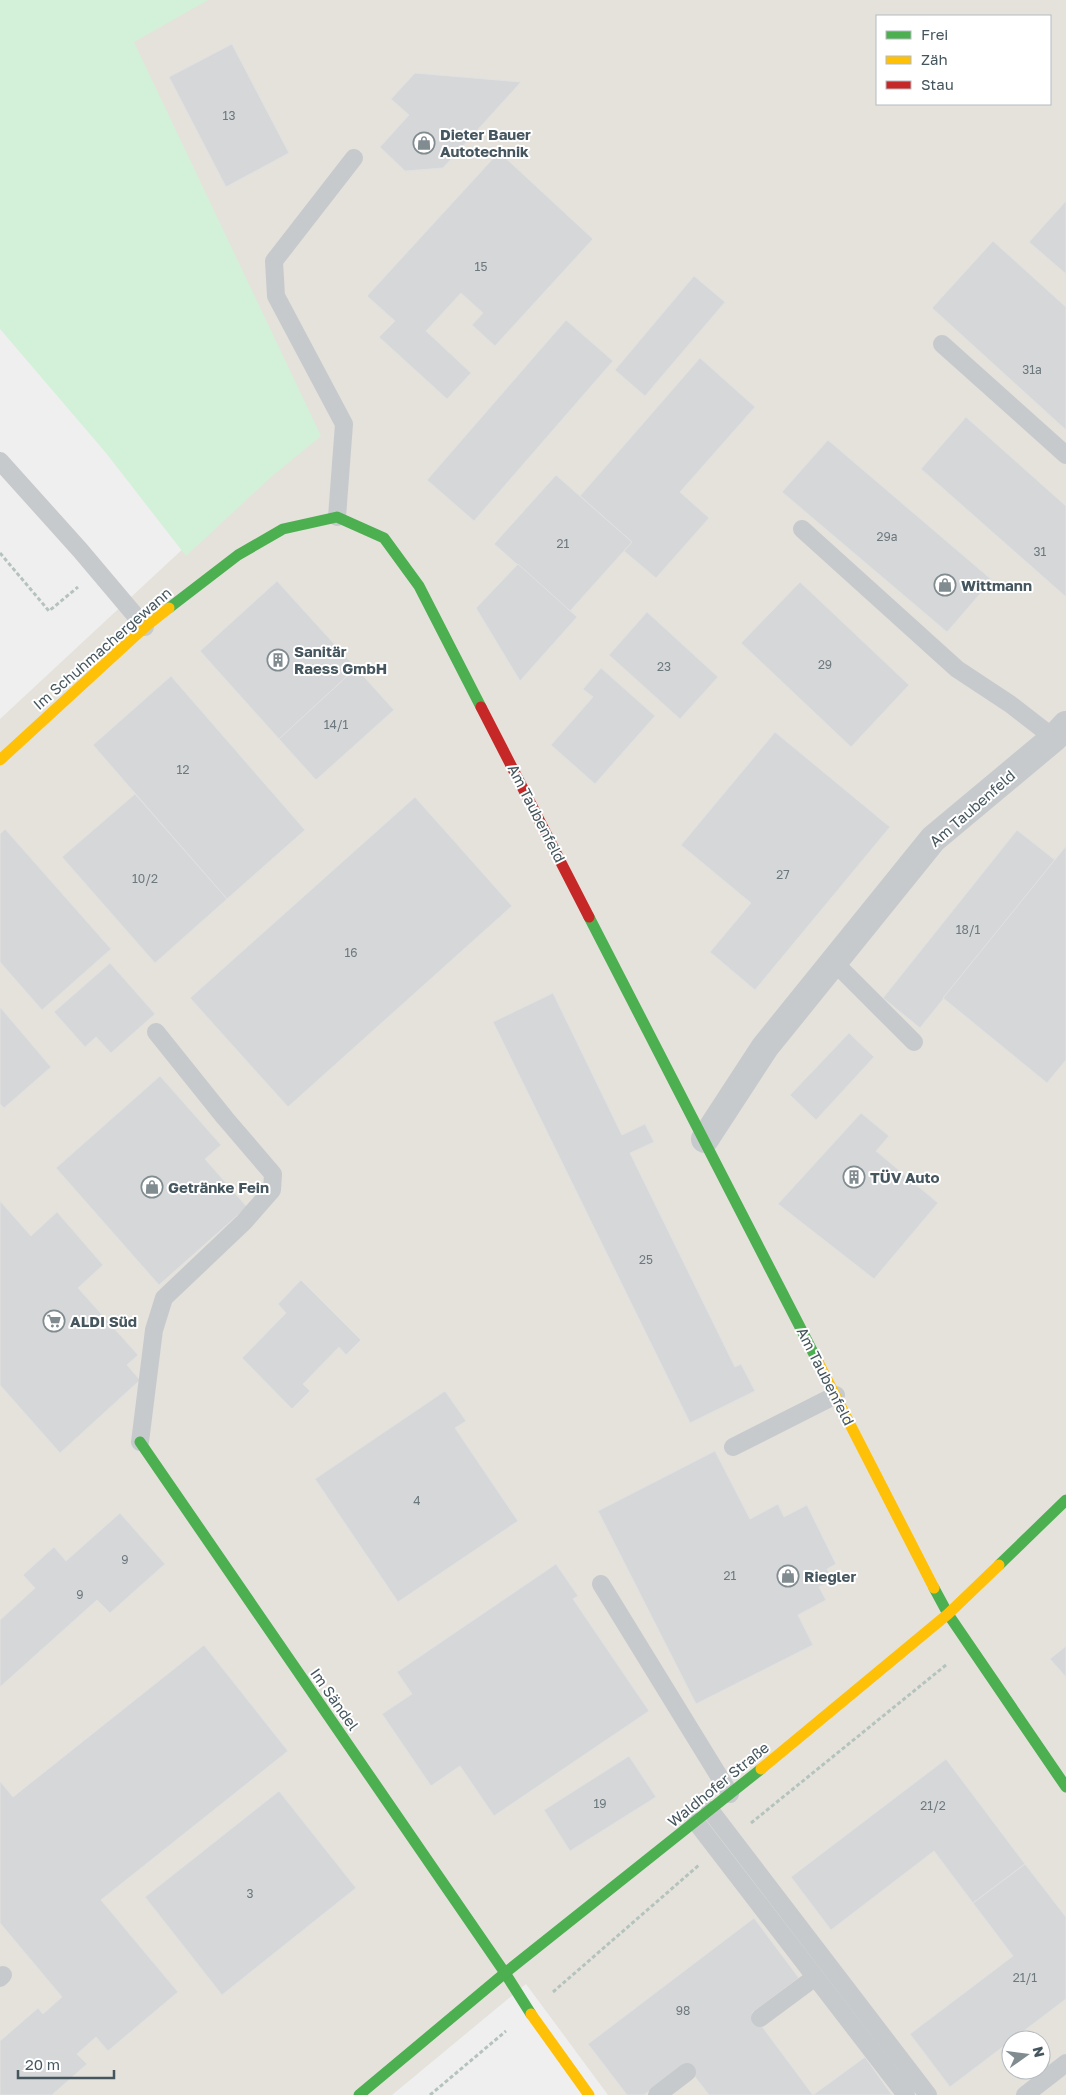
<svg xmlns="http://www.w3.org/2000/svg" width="1066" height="2095" font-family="'Golos Text',sans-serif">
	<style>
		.commercial { fill: #e5e2dc; fill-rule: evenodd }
		.green { fill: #d2f1d8 }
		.building { fill: #d6d7d8; stroke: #e1e1e2 }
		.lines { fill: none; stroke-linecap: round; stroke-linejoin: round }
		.path { stroke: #b5c3bd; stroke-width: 3; stroke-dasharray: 4 2.5; stroke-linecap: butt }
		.lane { stroke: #c7cacc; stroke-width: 18 }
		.street { stroke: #c7cacc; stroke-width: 28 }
		.fast { stroke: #4caf50; stroke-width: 11 }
		.slow { stroke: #ffc107; stroke-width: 11 }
		.jam { stroke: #c62828; stroke-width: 11 }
		.labels { text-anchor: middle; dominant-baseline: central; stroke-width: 4; stroke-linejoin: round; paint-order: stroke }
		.number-label { font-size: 12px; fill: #6b787e }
		.poi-label { font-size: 15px; font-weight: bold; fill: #45565e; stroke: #fff; text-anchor: start }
		.street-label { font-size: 15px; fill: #45565e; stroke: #fff }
	</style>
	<rect width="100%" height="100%" fill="#f0efef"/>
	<path class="commercial" d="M 87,0 L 1066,0 L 1066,2095 L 608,2095 L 526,1984 L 392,2095 L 0,2095 L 0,719 L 301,439 ZM 877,16 L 1050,16 L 1050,104 L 877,104 ZM 1011,2040 L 1041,2040 L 1041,2070 L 1011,2070 Z"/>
	<polygon class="green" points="0,0 208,0 134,42 321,436 271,477 186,556 106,453 0,329"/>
	<g class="building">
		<polygon points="232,44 289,153 226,187 169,77"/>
		<polygon points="415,73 521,82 443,168 405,171 380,147 409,115 391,99"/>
		<polygon points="499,152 593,239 495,346 472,325 483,313 461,293 426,331 471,373 447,399 379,337 395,321 367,296"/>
		<polygon points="1066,201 1066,274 1029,242"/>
		<polygon points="993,241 1066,307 1066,430 932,308"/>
		<polygon points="694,276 725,302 645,396 615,370"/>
		<polygon points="566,320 613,361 474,521 427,480"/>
		<polygon points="700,358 755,407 680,492 709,518 656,578 624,551 632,542 580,496"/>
		<polygon points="966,417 1066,506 1066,597 921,469"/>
		<polygon points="828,440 992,580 947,632 782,492"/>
		<polygon points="556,475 632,542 570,611 494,544"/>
		<polygon points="518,564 577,617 520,681 476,608"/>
		<polygon points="277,581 356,668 279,739 200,651"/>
		<polygon points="800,582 909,685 851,747 741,643"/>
		<polygon points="647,612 718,677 680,719 609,655"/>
		<polygon points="356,668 394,710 316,780 279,739"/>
		<polygon points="601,668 655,716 595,784 551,745 593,697 583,689"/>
		<polygon points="171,676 305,830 227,899 93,745"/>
		<polygon points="775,732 890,827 755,990 710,952 751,903 681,845"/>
		<polygon points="135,794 227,899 155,963 62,857"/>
		<polygon points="415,797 512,906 288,1107 190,998"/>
		<polygon points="5,829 111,949 42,1010 0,962 0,834"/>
		<polygon points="1017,830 1055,860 920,1028 883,998"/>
		<polygon points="1066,846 1066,1060 1047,1083 943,998"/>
		<polygon points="110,963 155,1014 111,1053 96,1037 85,1047 54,1012"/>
		<polygon points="553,993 622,1135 645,1124 654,1142 630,1153 735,1367 741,1364 755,1391 690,1423 493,1022"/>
		<polygon points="0,1007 51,1067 4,1108 0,1104"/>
		<polygon points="849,1033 874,1057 816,1120 790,1095"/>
		<polygon points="160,1076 221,1145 205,1159 247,1207 159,1285 56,1168"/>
		<polygon points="861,1113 889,1136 876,1151 938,1203 874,1279 778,1204"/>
		<polygon points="0,1201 31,1236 57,1212 103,1265 78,1288 138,1355 127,1365 140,1380 60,1453 0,1385"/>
		<polygon points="301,1280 361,1340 346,1355 339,1347 303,1384 310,1391 292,1409 242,1358 286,1313 278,1304"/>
		<polygon points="445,1391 466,1421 455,1428 518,1521 398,1602 315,1479"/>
		<polygon points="715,1451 750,1519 778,1504 784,1517 807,1505 836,1564 827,1569 832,1580 819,1587 826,1600 798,1615 813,1645 696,1704 598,1511"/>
		<polygon points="120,1513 165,1564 110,1613 97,1600 0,1687 0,1620 35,1588 23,1575 54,1547 66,1561"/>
		<polygon points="556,1564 578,1596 573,1599 649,1711 494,1816 460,1766 431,1786 382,1714 412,1694 397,1672"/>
		<polygon points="204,1645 288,1751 101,1900 178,1992 108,2051 96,2037 77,2054 87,2064 52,2095 0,2095 0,2041 38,2008 43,2014 62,1997 0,1923 0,1781 13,1797"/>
		<polygon points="1066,1646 1066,1677 1050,1659"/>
		<polygon points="629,1756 656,1797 570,1851 544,1810"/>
		<polygon points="946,1759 1025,1864 973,1903 934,1851 831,1930 791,1877"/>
		<polygon points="279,1791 356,1888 222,1995 145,1897"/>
		<polygon points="1025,1864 1066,1917 1066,1999 950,2087 910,2034 1013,1956 973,1903"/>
		<polygon points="754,1918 799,1978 752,2013 813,2095 865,2057 892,2095 709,2095 685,2064 644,2095 627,2095 588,2044"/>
	</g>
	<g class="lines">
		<g class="path">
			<polyline points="0,553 49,611 78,587"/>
			<polyline points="751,1823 946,1665"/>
			<polyline points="553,1992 699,1865"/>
			<polyline points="430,2095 506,2031"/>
		</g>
		<g class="lane">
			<polyline points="942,344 1066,455"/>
			<polyline points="0,461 80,550 145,627"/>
			<polyline points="337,517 344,424 276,296 274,261 354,158"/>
			<polyline points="802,529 957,669 1010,704 1054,738"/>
			<polyline points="833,961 914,1042"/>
			<polyline points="140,1442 154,1330 164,1298 244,1222 272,1190 273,1174 225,1118 156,1032"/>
			<polyline points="733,1447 836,1395"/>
			<polyline points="601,1584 730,1794"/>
			<polyline points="710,1810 928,2095"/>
			<polyline points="696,1822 906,2095"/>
			<polyline points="0,1978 3,1975"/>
			<polyline points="760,2018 814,1978"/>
			<polyline points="657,2095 687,2072"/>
			<polyline points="1025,2095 1066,2063"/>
		</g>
		<polyline class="street" points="705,1139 765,1047 933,839 1054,738 1066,725"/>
		<g class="fast">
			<polyline points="169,608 238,555 283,529 337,517 384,538 419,586 481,707"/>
			<polyline points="589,917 818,1362"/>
			<polyline points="140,1442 505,1973 531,2014"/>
			<polyline points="999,1565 1066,1500"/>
			<polyline points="934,1588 948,1614 1066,1787"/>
			<polyline points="359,2095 505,1973 761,1769"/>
		</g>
		<g class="slow">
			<polyline points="0,760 145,627 169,608"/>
			<polyline points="818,1362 934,1588"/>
			<polyline points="761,1769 948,1614 999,1565"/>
			<polyline points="531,2014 589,2095"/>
		</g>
		<polyline class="jam" points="481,707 589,917"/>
	</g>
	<defs>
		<g id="shop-ring" transform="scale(1.125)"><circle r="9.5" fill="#fff" stroke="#818c91" stroke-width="1.5"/><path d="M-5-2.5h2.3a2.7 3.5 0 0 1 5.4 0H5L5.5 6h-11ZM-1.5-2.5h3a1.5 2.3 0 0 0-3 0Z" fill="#818c91"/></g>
		<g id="building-ring" transform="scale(1.125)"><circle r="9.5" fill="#fff" stroke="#818c91" stroke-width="1.5"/><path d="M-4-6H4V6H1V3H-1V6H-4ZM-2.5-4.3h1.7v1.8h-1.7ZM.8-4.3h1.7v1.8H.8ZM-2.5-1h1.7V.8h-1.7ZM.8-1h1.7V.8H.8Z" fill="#818c91"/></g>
		<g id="supermarket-ring" transform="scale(1.125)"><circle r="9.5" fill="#fff" stroke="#818c91" stroke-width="1.5"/><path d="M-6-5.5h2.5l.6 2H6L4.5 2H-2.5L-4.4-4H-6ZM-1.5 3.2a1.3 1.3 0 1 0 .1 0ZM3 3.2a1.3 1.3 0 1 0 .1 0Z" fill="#818c91"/></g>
	</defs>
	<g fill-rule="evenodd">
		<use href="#shop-ring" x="424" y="143"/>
		<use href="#shop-ring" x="945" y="585"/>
		<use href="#building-ring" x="278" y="660"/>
		<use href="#building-ring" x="854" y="1177"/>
		<use href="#shop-ring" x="152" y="1187"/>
		<use href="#supermarket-ring" x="54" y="1321"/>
		<use href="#shop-ring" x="788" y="1576"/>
	</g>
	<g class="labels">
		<g class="number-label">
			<text x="229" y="115">13</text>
			<text x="481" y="266">15</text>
			<text x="1032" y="369">31a</text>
			<text x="887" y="536">29a</text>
			<text x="563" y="543">21</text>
			<text x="1040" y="551">31</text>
			<text x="825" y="664">29</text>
			<text x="664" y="666">23</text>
			<text x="336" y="724">14/1</text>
			<text x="183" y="769">12</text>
			<text x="783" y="874">27</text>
			<text x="145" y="878">10/2</text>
			<text x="968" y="929">18/1</text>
			<text x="351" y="952">16</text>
			<text x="646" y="1259">25</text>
			<text x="417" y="1500">4</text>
			<text x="125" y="1559">9</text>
			<text x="730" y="1575">21</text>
			<text x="80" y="1594">9</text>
			<text x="600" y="1803">19</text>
			<text x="933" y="1805">21/2</text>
			<text x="250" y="1893">3</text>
			<text x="1025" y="1977">21/1</text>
			<text x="683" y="2010">98</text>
		</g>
		<g class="poi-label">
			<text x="440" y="134">Dieter Bauer<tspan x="440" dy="17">Autotechnik</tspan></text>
			<text x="961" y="585">Wittmann</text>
			<text x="294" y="651">Sanitär<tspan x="294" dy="17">Raess GmbH</tspan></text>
			<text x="870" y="1177">TÜV Auto</text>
			<text x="168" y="1187">Getränke Fein</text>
			<text x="70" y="1321">ALDI Süd</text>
			<text x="804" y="1576">Riegler</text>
		</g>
		<g class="street-label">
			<text transform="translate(102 648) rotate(-41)">Im Schuhmachergewann</text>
			<text transform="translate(972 808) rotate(-41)">Am Taubenfeld</text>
			<text transform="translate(537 813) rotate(63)">Am Taubenfeld</text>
			<text transform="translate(826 1376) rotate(63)">Am Taubenfeld</text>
			<text transform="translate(335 1699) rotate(55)">Im Sändel</text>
			<text transform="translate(718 1784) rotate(-39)">Waldhofer Straße</text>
		</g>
	</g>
	<rect x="876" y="15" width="175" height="90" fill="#ffffff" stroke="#b5bbbf"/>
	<rect x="886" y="31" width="25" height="8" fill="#4caf50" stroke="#b5bbbf"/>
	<text x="921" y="40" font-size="15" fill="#45565e">Frei</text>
	<rect x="886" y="56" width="25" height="8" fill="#ffc107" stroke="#b5bbbf"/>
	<text x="921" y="65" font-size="15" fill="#45565e">Zäh</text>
	<rect x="886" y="81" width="25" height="8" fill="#c62828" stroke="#b5bbbf"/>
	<text x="921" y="90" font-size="15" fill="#45565e">Stau</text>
	<g transform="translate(1026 2055) rotate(76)"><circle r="24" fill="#ffffff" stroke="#b5bbbf"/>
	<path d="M0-4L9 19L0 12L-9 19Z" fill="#818c91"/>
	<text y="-8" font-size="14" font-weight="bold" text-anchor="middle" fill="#45565e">N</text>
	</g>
	<path d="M18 2070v8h96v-8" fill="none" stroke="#45565e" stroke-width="2.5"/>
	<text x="25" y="2070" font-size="15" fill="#45565e" stroke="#ffffff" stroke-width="4" paint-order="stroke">20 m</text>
</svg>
